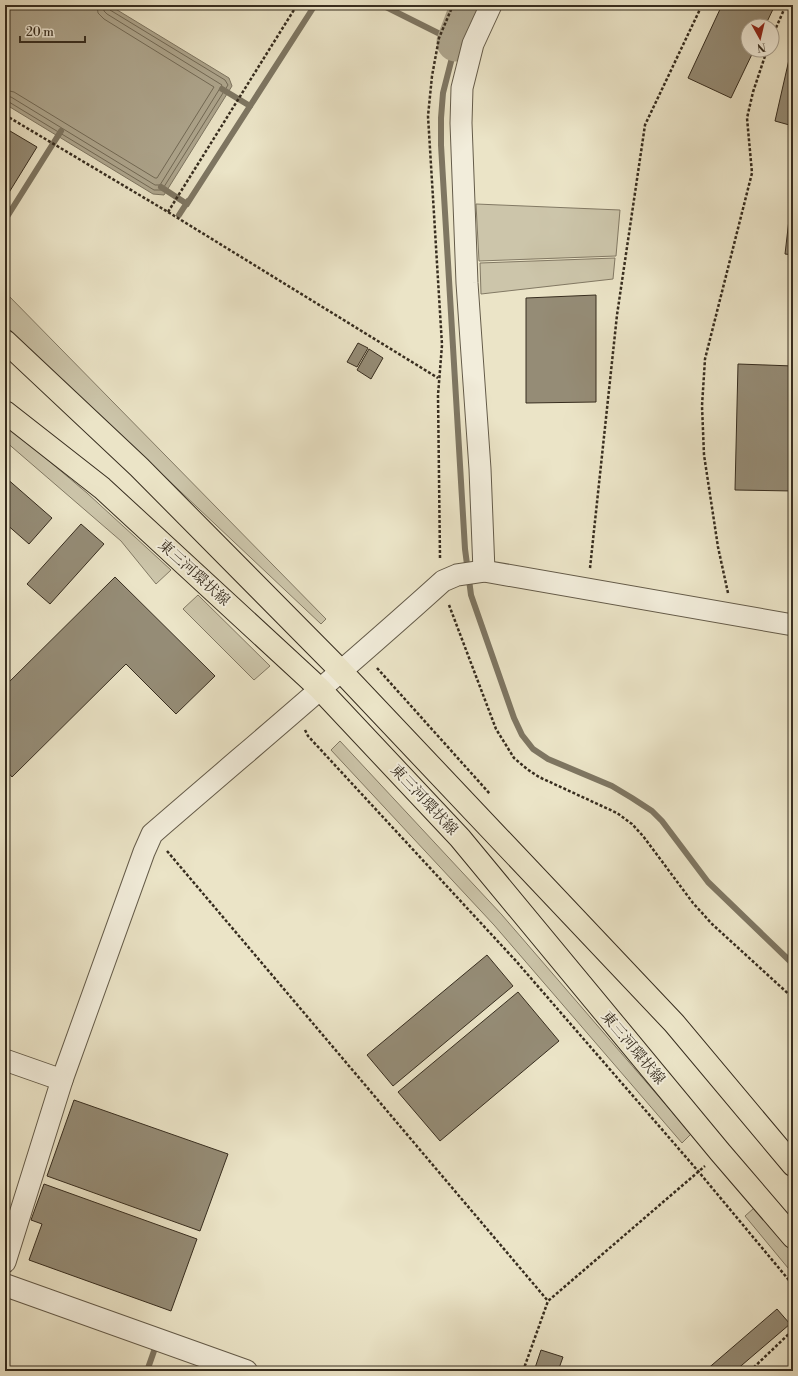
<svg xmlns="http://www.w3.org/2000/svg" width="798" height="1376" font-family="'Libre Bodoni','Noto Serif JP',serif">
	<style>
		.green { fill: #ccc5aa; stroke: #827964 }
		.water { fill: #aea68e; stroke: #7e7662 }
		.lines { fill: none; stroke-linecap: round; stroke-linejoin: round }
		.shore { stroke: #726a56; stroke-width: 1 }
		.stream { stroke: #7e7662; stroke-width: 6 }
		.river { stroke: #aea68e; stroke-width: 39 }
		.building { fill: #958c76; stroke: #372d1f }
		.minor-casing { stroke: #645b49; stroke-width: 23 }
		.tertiary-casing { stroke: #645b49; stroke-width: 24 }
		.primary-casing { stroke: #372d1f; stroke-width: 24 }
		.path { stroke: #372d1f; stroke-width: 2.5; stroke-dasharray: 3 2; stroke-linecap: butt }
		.minor { stroke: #f2eddb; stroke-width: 21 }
		.tertiary { stroke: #f2eddb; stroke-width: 22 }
		.primary { stroke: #ebe4c7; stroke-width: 22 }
		.labels { text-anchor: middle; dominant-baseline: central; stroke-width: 4; stroke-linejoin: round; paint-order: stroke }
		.street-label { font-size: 15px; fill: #372d1f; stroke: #f2eddb }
	</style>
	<rect width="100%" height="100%" fill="#ebe4c7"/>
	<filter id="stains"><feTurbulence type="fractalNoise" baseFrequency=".005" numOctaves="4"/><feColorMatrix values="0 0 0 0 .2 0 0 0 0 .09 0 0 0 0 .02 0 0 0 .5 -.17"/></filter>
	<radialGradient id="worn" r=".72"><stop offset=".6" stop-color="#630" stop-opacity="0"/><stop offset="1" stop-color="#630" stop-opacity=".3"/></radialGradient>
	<g class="green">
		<polygon points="476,204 620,210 616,256 479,261"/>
		<polygon points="615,258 613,279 481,294 480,263"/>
		<polygon points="5,292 326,619 321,624 5,326"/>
		<polygon points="5,424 87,493 171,570 156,584 121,541 5,441"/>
		<polygon points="198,595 270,666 254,680 183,609"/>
		<polygon points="340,741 502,915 691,1134 682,1143 494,925 331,750"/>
		<polygon points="754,1208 793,1253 793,1274 745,1216"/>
	</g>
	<polygon class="water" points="5,5 109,5 229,78 232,86 164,195 153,194 5,104"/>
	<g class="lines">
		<g class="shore">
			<polyline points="5,90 14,92 155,178 157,178 214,87 104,19 98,13 97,5"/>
			<polyline points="5,96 11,97 155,185 160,185 222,85 107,14 104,11 103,5"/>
			<polyline points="5,101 9,102 154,190 162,190 228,85 225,80 110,10 108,5"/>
		</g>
		<g class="stream">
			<polyline points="382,5 456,42 443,93 441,118 441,145 465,549 471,595 514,718 522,735 533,749 548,759 612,786 632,798 652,811 662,821 708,882 793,964"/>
			<polyline points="222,89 250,106"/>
			<polyline points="161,187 187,204 315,5"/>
			<polyline points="179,215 188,201"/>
			<polyline points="5,220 61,131"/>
			<polyline points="147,1371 154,1351"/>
		</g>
		<polyline class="river" points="456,42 470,5"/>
	</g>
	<g class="building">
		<polygon points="722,5 775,5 765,26 748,26 748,50 754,50 731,98 688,78"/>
		<polygon points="793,42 793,126 775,121"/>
		<polygon points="5,128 37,147 5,199"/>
		<polygon points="793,185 793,255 785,254"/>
		<polygon points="596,295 596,402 526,403 526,298"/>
		<polygon points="358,343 368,348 357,367 347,362"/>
		<polygon points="369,349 383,358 371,379 357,370"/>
		<polygon points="738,364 793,366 793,491 735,490"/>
		<polygon points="5,477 52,518 29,544 5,523"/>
		<polygon points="81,524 104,544 50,604 27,584"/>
		<polygon points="115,577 215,676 176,714 126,664 12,777 5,769 5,686"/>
		<polygon points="487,955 513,986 393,1086 367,1055"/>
		<polygon points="518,992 559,1041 440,1141 398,1092"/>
		<polygon points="74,1100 228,1154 200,1231 47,1176"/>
		<polygon points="44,1184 197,1239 171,1311 29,1260 42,1224 31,1220"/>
		<polygon points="777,1309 790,1324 735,1371 705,1371"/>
		<polygon points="541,1350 563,1357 558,1371 534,1371"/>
	</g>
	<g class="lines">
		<g class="minor-casing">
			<g id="minor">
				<polyline points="484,571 480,469 467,283 461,123 462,88 473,44 491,5"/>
				<polyline points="5,1060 62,1080"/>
				<path d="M 5,1262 L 62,1080 L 144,852 L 152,834 C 249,750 348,667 443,581 L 457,575 L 484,571 L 793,625"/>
			</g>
		</g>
		<g class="tertiary-casing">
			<polyline id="tertiary" points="5,1285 246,1371"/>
		</g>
		<g class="primary-casing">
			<g id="primary">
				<polyline points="5,341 139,467 341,671 674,1023 793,1165"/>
				<polyline points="5,412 102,488 320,689 460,838 720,1152 793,1237"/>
			</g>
		</g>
		<g class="path">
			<polyline points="772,37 786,5"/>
			<polyline points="5,115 168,212 438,378"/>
			<polyline points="168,212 297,5"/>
			<polyline points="440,558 438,395 442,345 428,116 432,76 439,38 453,5"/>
			<polyline points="590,568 617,315 645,125 702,5"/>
			<polyline points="728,593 718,547 704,455 702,406 705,359 752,173 747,118 753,92 767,50"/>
			<polyline points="449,605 496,729 514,758 527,769 539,777 617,813 632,824 643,836 693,903 712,924 793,998"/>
			<polyline points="377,668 490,794"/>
			<polyline points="305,730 308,736 516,961 698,1171 793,1285"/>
			<polyline points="167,851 548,1301"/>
			<polyline points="523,1371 548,1301 705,1166"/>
			<polyline points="750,1371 793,1330"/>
		</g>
		<use href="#minor" class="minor"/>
		<use href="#tertiary" class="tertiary"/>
		<use href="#primary" class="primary"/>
	</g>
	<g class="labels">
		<g class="street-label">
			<text transform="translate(194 573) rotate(42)">東三河環状線</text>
			<text transform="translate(424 800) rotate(47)">東三河環状線</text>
			<text transform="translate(633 1048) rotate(50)">東三河環状線</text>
		</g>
	</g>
	<rect width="798" height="1376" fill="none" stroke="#ebe4c7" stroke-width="20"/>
	<rect x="6" y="6" width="786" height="1364" fill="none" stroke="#372d1f" stroke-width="2"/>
	<rect x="10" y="10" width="778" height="1356" fill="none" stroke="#372d1f"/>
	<g transform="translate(760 38) rotate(172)"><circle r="19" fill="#f2eddb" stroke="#a7a090"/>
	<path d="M0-3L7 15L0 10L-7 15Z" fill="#8f2418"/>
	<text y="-6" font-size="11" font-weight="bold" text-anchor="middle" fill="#372d1f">N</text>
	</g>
	<path d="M20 36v6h65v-6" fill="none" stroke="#372d1f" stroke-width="2"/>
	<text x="26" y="36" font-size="12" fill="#372d1f" stroke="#f2eddb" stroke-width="3" paint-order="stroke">20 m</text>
	<rect width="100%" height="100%" filter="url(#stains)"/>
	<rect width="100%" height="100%" fill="url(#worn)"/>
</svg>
